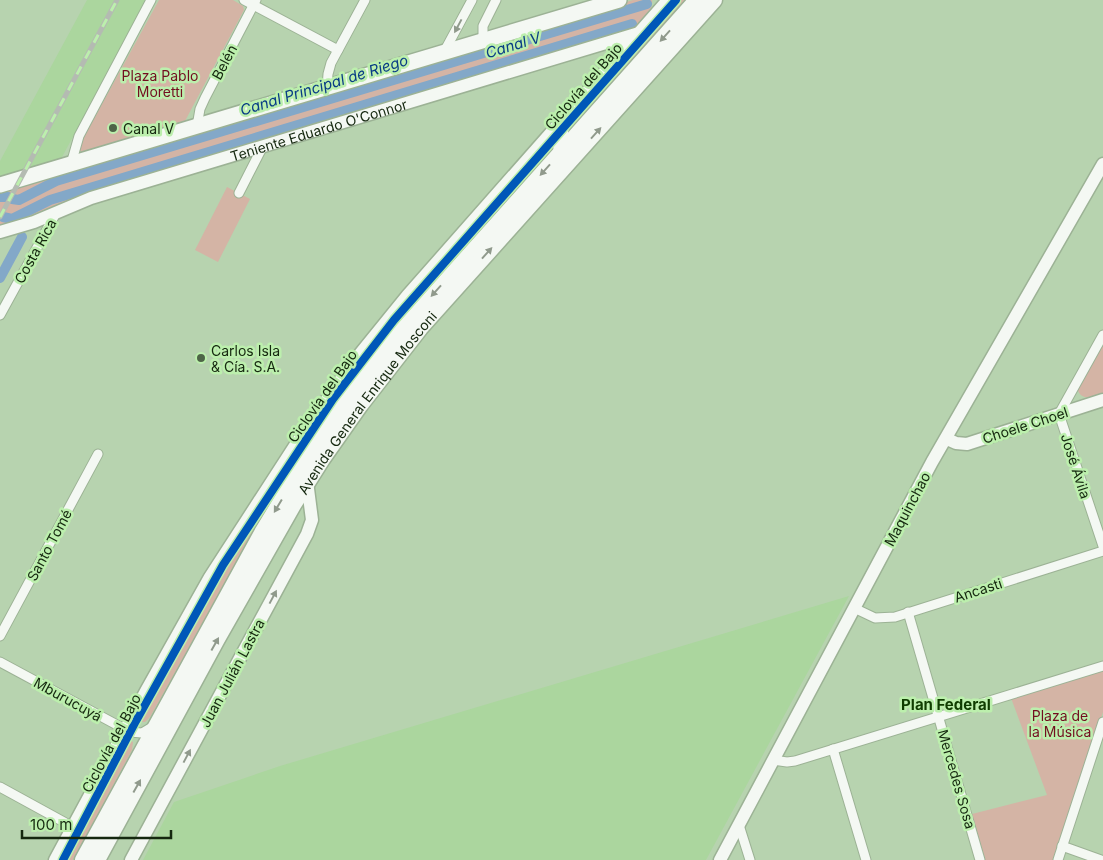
<svg xmlns="http://www.w3.org/2000/svg" width="1103" height="860" font-family="Inter,sans-serif">
	<style>
		.built { fill: #abd69e }
		.green { fill: #d4b4a5 }
		.lines { fill: none; stroke-linecap: round; stroke-linejoin: round }
		.canal { stroke: #83a8c8; stroke-width: 10 }
		.street-casing { stroke: #9cb295; stroke-width: 11 }
		.secondary-casing { stroke: #9cb295; stroke-width: 15 }
		.primary-casing { stroke: #9cb295; stroke-width: 18 }
		.highway-casing { stroke: #9cb295; stroke-width: 19 }
		.street { stroke: #f4f8f3; stroke-width: 9 }
		.secondary { stroke: #f4f8f3; stroke-width: 12 }
		.primary { stroke: #f4f8f3; stroke-width: 15 }
		.highway { stroke: #f4f8f3; stroke-width: 16 }
		.rail-casing { stroke: #b4bbb2; stroke-width: 5 }
		.rail { stroke: #bcefad; stroke-width: 3; stroke-dasharray: 9; stroke-linecap: butt }
		.cycleway-casing { stroke: #bcefad; stroke-width: 11 }
		.cycleway { stroke: #0057b8; stroke-width: 8 }
		.oneway { fill: #909a8c }
		.poi-dot { fill: #4e6447; stroke: #bcefad; stroke-width: 2 }
		.labels { text-anchor: middle; dominant-baseline: central; stroke-width: 5; stroke-linejoin: round; paint-order: stroke }
		.street-label { font-size: 14px; fill: #15280f; stroke: #bcefad }
		.park-label { font-size: 14px; fill: #730e20; stroke: #bcefad }
		.poi-label { font-size: 14px; fill: #15280f; stroke: #bcefad; text-anchor: start }
		.water-label { font-size: 15px; font-style: italic; fill: #083c85; stroke: #bcefad }
		.neighbourhood-label { font-size: 15px; font-weight: bold; fill: #0f3d00; stroke: #bcefad }
	</style>
	<rect width="100%" height="100%" fill="#b7d3af"/>
	<g class="built">
		<polygon points="87,0 147,0 62,157 60,160 0,180 0,161"/>
		<polygon points="849,596 706,860 143,860 174,802 280,766"/>
	</g>
	<g class="green">
		<polygon points="159,0 233,0 243,6 244,10 185,121 180,124 82,153 79,149 79,146"/>
		<path d="M 633,0 L 652,0 C 654,11 641,22 633,29 L 90,192 L 37,215 L 0,226 L 0,190 Z"/>
		<polygon points="674,0 691,0 680,12 674,13 567,134 564,126"/>
		<polygon points="552,139 554,148 410,311 307,447 270,504 150,717 145,722 137,722 136,721 211,583 310,430 371,345"/>
		<polygon points="227,187 250,199 218,262 195,250"/>
		<path d="M 1103,339 L 1103,394 C 1093,397 1081,402 1077,388 Z"/>
		<polygon points="1103,671 1103,712 1054,860 985,860 972,814 1047,795 1011,698"/>
		<polygon points="126,740 129,740 133,742 132,750 73,860 61,860"/>
	</g>
	<g class="lines">
		<g class="canal">
			<polyline points="0,197 8,197"/>
			<polyline points="12,199 19,200 56,181 647,4"/>
			<polyline points="3,217 12,219 50,200 632,24"/>
			<polyline points="0,278 22,237"/>
		</g>
		<g class="street-casing">
			<g id="street">
				<polyline points="244,0 338,50"/>
				<polyline points="483,41 483,26 496,0"/>
				<polyline points="444,52 472,0"/>
				<polyline points="327,87 328,74 331,63 365,0"/>
				<polyline points="197,126 200,109 205,98 256,0"/>
				<polyline points="71,164 79,136 151,0"/>
				<polyline points="239,193 263,146"/>
				<polyline points="0,315 56,213"/>
				<polyline points="1103,335 1059,414 1103,546"/>
				<polyline points="854,608 875,618 895,617 1103,551"/>
				<polyline points="908,612 980,860"/>
				<polyline points="0,636 98,454"/>
				<polyline points="0,662 130,732 142,733 152,727"/>
				<polyline points="833,749 866,860"/>
				<polyline points="773,760 787,762 795,761 1103,666"/>
				<polyline points="0,787 73,827"/>
				<polyline points="739,825 750,860"/>
				<polyline points="1062,846 1101,860"/>
				<polyline points="1058,860 1103,722"/>
			</g>
		</g>
		<g class="secondary-casing">
			<g id="secondary">
				<path id="s1" d="M 0,232 L 34,222 L 91,198 L 639,33"/>
				<polyline points="947,439 956,443 967,444 1103,400"/>
				<polyline points="55,860 146,691 210,577 298,441 351,365 407,296 668,0"/>
				<polyline points="131,860 307,534 312,520 307,481"/>
				<polyline points="720,860 932,462 1103,164"/>
			</g>
		</g>
		<g class="primary-casing">
			<polyline id="primary" points="0,185 619,0"/>
		</g>
		<g class="highway-casing">
			<g id="highway">
				<path d="M 562,151 C 559,134 558,129 567,114"/>
				<polyline points="83,860 262,533 294,480 329,427 352,394 400,333 697,0"/>
				<path id="s2" d="M 97,860 L 217,639 L 293,505 L 322,459 L 360,405 L 420,328 L 714,0"/>
			</g>
		</g>
		<use href="#street" class="street"/>
		<use href="#secondary" class="secondary"/>
		<use href="#primary" class="primary"/>
		<use href="#highway" class="highway"/>
		<g class="rail-casing">
			<polyline id="rail" points="0,217 117,0"/>
		</g>
		<use href="#rail" class="rail"/>
		<g class="cycleway-casing">
			<polyline id="cycleway" points="63,860 136,721 223,565 333,399 394,320 676,0"/>
		</g>
		<use href="#cycleway" class="cycleway"/>
	</g>
	<defs><path id="oneway-solid" d="M-6-.8H1V-3.2L6.5 0L1 3.2V.8H-6Z" transform="scale(1.25)"/></defs>
	<g class="oneway">
		<use href="#oneway-solid" transform="translate(458 26) rotate(118)"/>
		<use href="#oneway-solid" transform="translate(665 36) rotate(132)"/>
		<use href="#oneway-solid" transform="translate(596 133) rotate(-48)"/>
		<use href="#oneway-solid" transform="translate(545 170) rotate(132)"/>
		<use href="#oneway-solid" transform="translate(487 253) rotate(-48)"/>
		<use href="#oneway-solid" transform="translate(436 291) rotate(132)"/>
		<use href="#oneway-solid" transform="translate(278 506) rotate(121)"/>
		<use href="#oneway-solid" transform="translate(273 597) rotate(-62)"/>
		<use href="#oneway-solid" transform="translate(215 644) rotate(-61)"/>
		<use href="#oneway-solid" transform="translate(187 756) rotate(-62)"/>
		<use href="#oneway-solid" transform="translate(137 786) rotate(-61)"/>
	</g>
	<g class="poi-dot">
		<circle cx="113" cy="128" r="5"/>
		<circle cx="201" cy="358" r="5"/>
	</g>
	<g class="labels">
		<g class="street-label">
			<text transform="translate(224 62) rotate(-62)">Belén</text>
			<text transform="translate(583 86) rotate(-49)">Ciclovía del Bajo</text>
			<text stroke="none"><textPath href="#s1" startOffset="335">Teniente Eduardo O'Connor</textPath></text>
			<text transform="translate(35 251) rotate(-61)">Costa Rica</text>
			<text transform="translate(322 396) rotate(-55)">Ciclovía del Bajo</text>
			<text stroke="none"><textPath href="#s2" startOffset="532">Avenida General Enrique Mosconi</textPath></text>
			<text transform="translate(1025 425) rotate(-18)">Choele Choel</text>
			<text transform="translate(1076 466) rotate(72)">José Ávila</text>
			<text transform="translate(907 509) rotate(-62)">Maquinchao</text>
			<text transform="translate(49 545) rotate(-62)">Santo Tomé</text>
			<text transform="translate(978 590) rotate(-18)">Ancasti</text>
			<text transform="translate(232 673) rotate(-62)">Juan Julián Lastra</text>
			<text transform="translate(68 699) rotate(29)">Mburucuyá</text>
			<text transform="translate(111 743) rotate(-62)">Ciclovía del Bajo</text>
			<text transform="translate(957 779) rotate(74)">Mercedes Sosa</text>
		</g>
		<g class="park-label">
			<text x="160" y="75">Plaza Pablo<tspan x="160" dy="16">Moretti</tspan></text>
			<text x="1060" y="715">Plaza de<tspan x="1060" dy="16">la Música</tspan></text>
		</g>
		<g class="poi-label">
			<text x="123" y="128">Canal V</text>
			<text x="211" y="350">Carlos Isla<tspan x="211" dy="16">&amp; Cía. S.A.</tspan></text>
		</g>
		<g class="water-label">
			<text transform="translate(513 45) rotate(-17)">Canal V</text>
			<text transform="translate(324 85) rotate(-17)">Canal Principal de Riego</text>
		</g>
		<g class="neighbourhood-label">
			<text x="946" y="704">Plan Federal</text>
		</g>
	</g>
	<path d="M22 830v8h149v-8" fill="none" stroke="#15280f" stroke-width="2.5"/>
	<text x="30" y="830" font-size="15" fill="#15280f" stroke="#bcefad" stroke-width="4" paint-order="stroke">100 m</text>
</svg>
